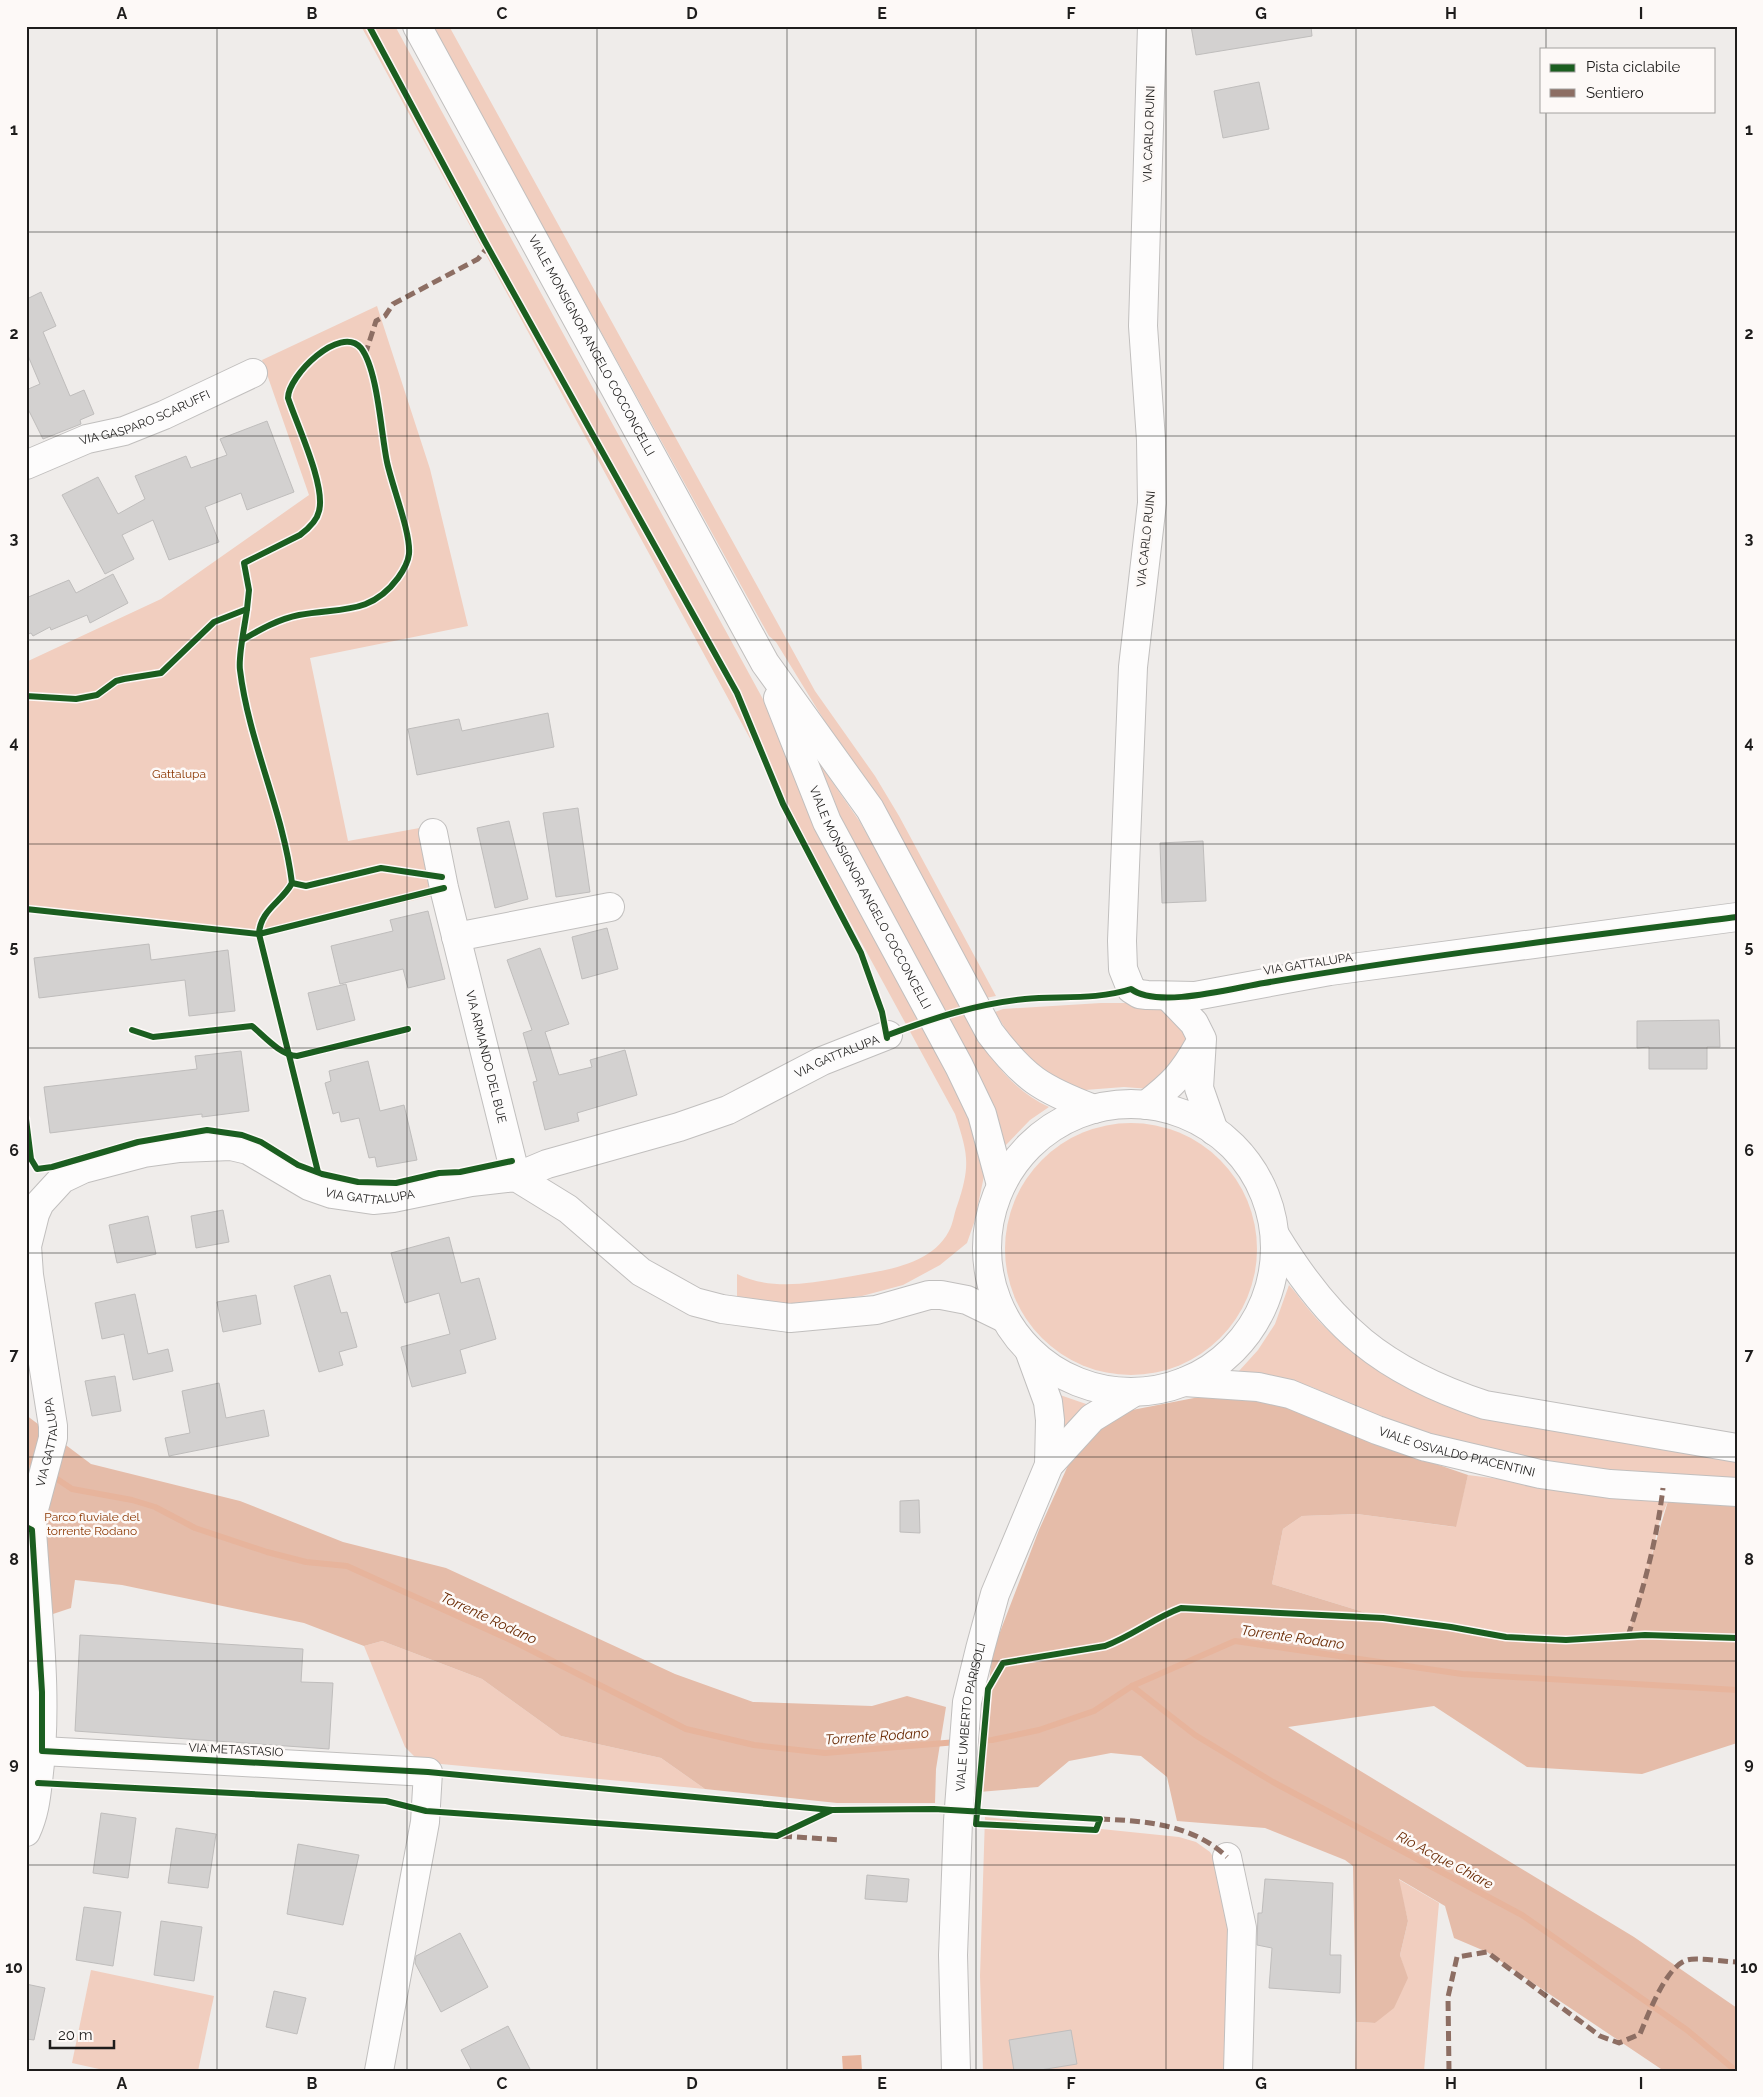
<svg xmlns="http://www.w3.org/2000/svg" width="1763" height="2097" font-family="Raleway,sans-serif">
	<style>
		.green { fill: #f1cebf }
		.forest { fill: #e5bca9 }
		.water { fill: #e7b49c }
		.lines { fill: none; stroke-linecap: round; stroke-linejoin: round }
		.stream { stroke: #e7b49c; stroke-width: 6 }
		.building { fill: #d3d1d0; stroke: #bfbdbc }
		.minor-casing { stroke: #c1bfbe; stroke-width: 30 }
		.major-casing { stroke: #c1bfbe; stroke-width: 30 }
		.minor { stroke: #fdfcfc; stroke-width: 28 }
		.major { stroke: #fdfcfc; stroke-width: 28 }
		.quiet { stroke: #8d6e63; stroke-width: 5; stroke-dasharray: 10 5; stroke-linecap: butt }
		.cycleway-casing { stroke: #fdf9f7; stroke-width: 9 }
		.cycleway { stroke: #1b5e20; stroke-width: 6 }
		.grid { fill: none; stroke: #1e1d1c; stroke-width: 1; stroke-opacity: 0.55 }
		.labels { text-anchor: middle; dominant-baseline: central; stroke-width: 5; stroke-linejoin: round; paint-order: stroke }
		.street-label { font-size: 12px; fill: #1e1d1c; stroke: #fdf9f7 }
		.park-label { font-size: 12px; fill: #8a3600; stroke: #fdf9f7 }
		.water-label { font-size: 14px; font-style: italic; fill: #692902; stroke: #fdf9f7 }
		.neatline { fill: none; stroke: #1e1d1c; stroke-width: 2 }
		.grid-label { font-size: 16px; text-anchor: middle; font-weight: bold; fill: #1e1d1c }
	</style>
	<rect width="100%" height="100%" fill="#efecea"/>
	<g class="green">
		<path d="M 361,26 L 395,26 L 770,712 L 980,1133 L 986,1166 L 975,1220 L 967,1243 L 940,1265 L 903,1285 L 862,1296 L 816,1302 L 770,1304 L 737,1300 L 737,1274 C 770,1290 806,1284 841,1278 C 877,1271 930,1268 949,1231 C 953,1224 954,1214 957,1206 C 971,1165 968,1154 955,1114 Z"/>
		<polygon points="432,26 449,26 815,691 875,776 899,816 996,996 980,999 883,816 776,642 769,636"/>
		<polygon points="377,306 430,469 468,626 310,658 348,841 425,827 440,894 263,936 26,913 26,662 161,599 309,495 262,360"/>
		<path d="M 815,757 L 860,822 L 991,1057 C 1007,1079 1025,1096 1049,1107 L 1030,1120 L 1005,1146 L 980,1079 L 847,837 Z"/>
		<polygon points="1101,1003 1162,1003 1186,1035 1185,1051 1150,1089 1124,1087 1085,1090 1073,1087 1033,1065 1011,1038 995,1012 1003,1009"/>
		<circle cx="1131" cy="1249" r="126"/>
		<path d="M 1289,1285 C 1298,1295 1306,1307 1316,1318 C 1351,1356 1395,1384 1443,1404 L 1737,1459 L 1737,1482 L 1643,1477 L 1476,1450 L 1371,1415 L 1312,1387 L 1280,1378 L 1239,1371 L 1258,1350 L 1275,1324 Z"/>
		<polygon points="1060,1395 1089,1405 1063,1431"/>
		<polygon points="1468,1475 1668,1501 1659,1523 1648,1572 1628,1636 1566,1640 1506,1637 1451,1627 1383,1618 1272,1584 1283,1529 1302,1516 1357,1514 1455,1527"/>
		<polygon points="382,1641 482,1679 561,1736 661,1758 705,1789 420,1762 405,1747 364,1646"/>
		<polygon points="985,1817 1179,1837 1196,1842 1210,1852 1218,1865 1233,1927 1232,2068 1220,2071 983,2071 980,1976"/>
		<polygon points="1398,1879 1439,1903 1424,2071 1355,2071 1356,2022 1375,2023 1407,1978 1400,1955 1408,1921"/>
		<polygon points="91,1970 214,1996 198,2071 108,2071 72,2063"/>
	</g>
	<g class="forest">
		<polygon points="1234,1396 1297,1407 1352,1435 1468,1475 1456,1527 1357,1514 1302,1516 1283,1529 1272,1584 1383,1618 1451,1627 1506,1637 1566,1640 1628,1636 1668,1501 1737,1505 1737,1743 1642,1774 1527,1767 1434,1706 1288,1727 1634,1937 1737,2008 1737,2071 1664,2071 1487,1952 1454,1938 1445,1906 1399,1879 1408,1921 1400,1955 1408,1978 1394,2008 1375,2023 1356,2022 1353,1866 1345,1860 1265,1828 1177,1821 1167,1777 1141,1756 1111,1753 1069,1761 1038,1787 979,1792 992,1653 1039,1530 1070,1461 1094,1430 1127,1411 1194,1398"/>
		<polygon points="26,1415 91,1464 240,1501 343,1542 446,1568 675,1674 753,1702 872,1706 907,1696 946,1707 936,1769 935,1803 837,1803 705,1789 661,1758 561,1736 482,1679 382,1641 364,1646 304,1623 122,1585 75,1580 71,1608 50,1615 26,1537"/>
	</g>
	<polygon class="water" points="861,2055 862,2071 843,2071 842,2056"/>
	<g class="lines">
		<g class="stream">
			<polyline points="26,1459 38,1467"/>
			<polyline points="51,1475 72,1489 132,1500 155,1507 195,1528 267,1552 306,1562 347,1566 515,1642 686,1729 754,1745 825,1753 957,1742"/>
			<polyline points="1132,1686 1195,1735 1273,1782 1522,1915 1687,2030 1736,2071"/>
			<polyline points="969,1741 992,1740 1039,1730 1094,1711 1132,1686 1235,1641 1462,1674 1737,1690"/>
		</g>
	</g>
	<g class="building">
		<polygon points="1191,26 1311,26 1312,36 1196,55"/>
		<polygon points="1259,82 1269,129 1223,138 1214,91"/>
		<polygon points="26,292 29,298 41,292 56,326 43,332 70,396 84,390 94,414 80,420 81,424 43,439 26,405 26,390 40,384 26,351"/>
		<polygon points="267,421 294,492 247,510 241,493 205,507 219,542 169,560 153,520 122,535 134,559 105,574 62,495 98,477 118,514 145,499 135,476 186,456 191,468 227,455 220,439"/>
		<polygon points="113,574 128,603 90,623 87,615 51,630 50,627 33,636 31,633 26,635 26,598 69,580 76,593"/>
		<polygon points="548,713 554,747 417,775 408,729 459,719 462,731"/>
		<polygon points="578,808 590,892 556,897 543,813"/>
		<polygon points="509,821 528,899 495,908 477,828"/>
		<polygon points="1203,841 1206,901 1162,903 1160,843"/>
		<polygon points="428,911 445,979 408,988 403,969 340,984 331,946 393,931 390,920"/>
		<polygon points="607,928 618,969 582,979 572,937"/>
		<polygon points="149,944 151,960 228,950 235,1011 189,1016 185,980 39,998 34,958"/>
		<polygon points="540,948 569,1024 545,1032 559,1075 592,1067 590,1060 625,1050 637,1095 577,1113 579,1121 545,1130 533,1082 537,1081 523,1033 532,1030 507,960"/>
		<polygon points="346,984 355,1020 317,1030 308,993"/>
		<polygon points="1719,1020 1720,1047 1707,1047 1707,1069 1649,1069 1649,1047 1637,1048 1637,1021"/>
		<polygon points="241,1051 249,1111 202,1117 202,1114 50,1133 44,1087 197,1069 195,1056"/>
		<polygon points="368,1061 380,1111 404,1105 417,1160 377,1167 375,1157 369,1158 359,1118 341,1122 339,1112 333,1114 325,1083 331,1081 329,1071"/>
		<polygon points="223,1210 229,1242 196,1248 191,1216"/>
		<polygon points="148,1216 156,1254 117,1263 109,1225"/>
		<polygon points="449,1237 461,1283 479,1278 496,1339 460,1350 466,1373 412,1387 401,1347 450,1334 439,1293 405,1303 391,1253"/>
		<polygon points="330,1275 341,1313 347,1312 357,1347 339,1352 343,1365 319,1372 294,1286"/>
		<polygon points="135,1294 148,1354 168,1349 173,1371 133,1380 124,1334 102,1339 95,1303"/>
		<polygon points="256,1295 261,1324 223,1332 217,1302"/>
		<polygon points="115,1376 121,1411 92,1416 85,1381"/>
		<polygon points="219,1383 226,1418 264,1410 269,1436 169,1456 165,1438 190,1433 182,1391"/>
		<polygon points="919,1500 920,1533 900,1532 900,1501"/>
		<polygon points="80,1635 303,1649 301,1682 333,1683 329,1749 75,1731"/>
		<polygon points="101,1813 136,1818 128,1878 93,1873"/>
		<polygon points="176,1828 216,1834 208,1888 168,1883"/>
		<polygon points="298,1844 359,1855 343,1925 287,1914"/>
		<polygon points="867,1875 909,1879 907,1902 865,1899"/>
		<polygon points="1265,1879 1333,1883 1330,1955 1341,1955 1340,1993 1269,1988 1272,1948 1257,1945 1258,1913 1262,1913"/>
		<polygon points="84,1907 121,1912 113,1966 76,1960"/>
		<polygon points="161,1921 202,1927 194,1981 154,1975"/>
		<polygon points="460,1933 488,1987 441,2012 415,1963 416,1956"/>
		<polygon points="26,1984 45,1988 34,2040 26,2039"/>
		<polygon points="274,1991 306,1998 297,2034 266,2027"/>
		<polygon points="508,2026 531,2071 472,2071 461,2050"/>
		<polygon points="1071,2030 1077,2064 1034,2071 1014,2071 1009,2040"/>
	</g>
	<g class="lines">
		<g class="minor-casing">
			<g id="minor">
				<polyline points="1152,26 1143,326 1151,440 1152,503 1133,667 1122,941 1123,969 1131,989 1139,994 1147,995 1195,996 1330,971 1737,917"/>
				<path id="s1" d="M 26,465 L 87,439 L 124,431 L 164,415 L 253,373"/>
				<path id="s2" d="M 433,833 L 444,888 L 516,1177 L 547,1164 L 679,1127 L 728,1110 L 822,1061 L 888,1035"/>
				<polyline points="456,937 610,907"/>
				<polyline points="1168,996 1194,1023 1202,1039 1199,1088 1214,1131"/>
				<path d="M 1146,1105 C 1173,1084 1182,1075 1199,1045"/>
				<polyline points="42,1751 428,1772 425,1822 379,2071"/>
				<path id="s3" d="M 26,1832 C 34,1815 36,1799 38,1781 C 49,1698 37,1613 32,1530 L 33,1513 L 53,1438 L 53,1426 L 29,1275 L 27,1246 L 35,1214 L 40,1203 L 62,1179 L 83,1169 L 144,1153 L 180,1148 L 231,1146 L 248,1150 L 309,1186 L 332,1194 L 373,1200 L 393,1198 L 471,1182 L 516,1177 L 568,1209 L 641,1272 L 695,1302 L 722,1309 L 790,1318 L 876,1310 L 929,1295 L 941,1295 L 967,1300 L 1004,1318"/>
				<polyline points="1227,1857 1242,1928 1238,2071"/>
			</g>
		</g>
		<g class="major-casing">
			<g id="major">
				<path id="s4" d="M 417,26 L 765,663 L 870,809 L 990,1033 C 1024,1078 1041,1089 1094,1109"/>
				<path id="s5" d="M 778,698 L 827,822 L 959,1066 L 982,1114 L 1001,1185"/>
				<circle cx="1131" cy="1248" r="144"/>
				<path d="M 1275,1235 C 1331,1327 1382,1371 1485,1405 L 1737,1448"/>
				<polyline points="1029,1350 1048,1402 1050,1420 1049,1465"/>
				<path id="s6" d="M 1184,1382 L 1258,1387 L 1290,1394 L 1377,1430 L 1426,1447 L 1540,1474 L 1610,1484 L 1737,1492"/>
				<path id="s7" d="M 956,2071 L 953,1955 L 958,1821 L 967,1702 L 980,1649 L 995,1594 L 1049,1465 L 1092,1418 L 1131,1394"/>
			</g>
		</g>
		<use href="#minor" class="minor"/>
		<use href="#major" class="major"/>
		<g class="quiet">
			<polyline points="365,355 376,321 385,316 393,304 478,259 486,249 486,244"/>
			<path d="M 1628,1636 C 1644,1587 1657,1539 1663,1488"/>
			<path d="M 1100,1819 C 1146,1821 1192,1824 1227,1857"/>
			<polyline points="782,1836 840,1840"/>
			<path d="M 1449,2071 L 1448,1997 L 1457,1957 L 1487,1952 L 1600,2036 L 1619,2043 L 1640,2034 C 1648,2015 1666,1966 1687,1960 C 1697,1957 1725,1962 1737,1962"/>
		</g>
		<g class="cycleway-casing">
			<g id="cycleway">
				<polyline points="369,26 485,242 737,693 783,804 861,953 882,1012 887,1038"/>
				<path d="M 247,609 C 245,625 238,656 240,670 C 249,743 283,810 292,883"/>
				<path d="M 26,696 L 76,699 L 97,695 L 116,681 L 124,679 L 161,673 L 214,622 L 247,609 L 249,590 L 244,563 L 300,535 C 308,529 317,521 319,511 C 326,486 297,425 288,398 C 288,376 340,324 361,348 C 378,370 381,434 387,462 C 392,486 411,533 409,554 C 408,563 403,571 398,578 C 370,616 339,607 299,615 C 279,619 261,629 244,639"/>
				<polyline points="26,909 259,934 444,888"/>
				<path d="M 132,1030 L 153,1037 L 252,1026 C 264,1036 280,1055 297,1056 L 408,1029"/>
				<path d="M 888,1035 C 933,1018 977,1004 1025,999 C 1059,996 1098,1000 1131,989 C 1158,1009 1233,988 1264,983 C 1421,956 1579,937 1737,917"/>
				<polyline points="26,1119 31,1159 37,1169 52,1167 138,1142 207,1130 242,1135 261,1142 298,1165 322,1174 358,1182 396,1183 439,1173 460,1172 512,1161"/>
				<path d="M 318,1172 L 259,934 C 260,910 282,902 292,883 L 306,886 L 381,868 L 442,877"/>
				<path d="M 26,1527 L 32,1530 L 42,1692 L 42,1751 L 428,1772 L 832,1810 L 934,1809 L 1100,1819 L 1096,1830 L 976,1824 L 988,1689 L 1003,1663 L 1105,1646 C 1132,1636 1154,1618 1181,1608 L 1383,1618 L 1451,1627 L 1506,1637 L 1566,1640 L 1645,1635 L 1737,1638"/>
				<polyline points="38,1783 386,1801 426,1811 777,1836 832,1810"/>
			</g>
		</g>
		<use href="#cycleway" class="cycleway"/>
	</g>
	<path class="grid" d="M 217,26 L 217,2071M 407,26 L 407,2071M 597,26 L 597,2071M 787,26 L 787,2071M 976,26 L 976,2071M 1166,26 L 1166,2071M 1356,26 L 1356,2071M 1546,26 L 1546,49M 1546,111 L 1546,2071M 26,232 L 1737,232M 26,436 L 1737,436M 26,640 L 1737,640M 26,844 L 1737,844M 26,1048 L 1737,1048M 26,1253 L 1737,1253M 26,1457 L 1737,1457M 26,1661 L 1737,1661M 26,1865 L 1737,1865"/>
	<g class="labels">
		<g class="street-label">
			<text transform="translate(1149 134) rotate(-88)">VIA CARLO RUINI</text>
			<text stroke="none"><textPath href="#s4" startOffset="364">VIALE MONSIGNOR ANGELO COCCONCELLI</textPath></text>
			<text stroke="none"><textPath href="#s1" startOffset="128">VIA GASPARO SCARUFFI</textPath></text>
			<text transform="translate(1146 539) rotate(-84)">VIA CARLO RUINI</text>
			<text stroke="none"><textPath href="#s5" startOffset="220">VIALE MONSIGNOR ANGELO COCCONCELLI</textPath></text>
			<text transform="translate(1308 964) rotate(-9)">VIA GATTALUPA</text>
			<text stroke="none"><textPath href="#s2" startOffset="230">VIA ARMANDO DEL BUE</textPath></text>
			<text stroke="none"><textPath href="#s2" startOffset="698">VIA GATTALUPA</textPath></text>
			<text stroke="none"><textPath href="#s3" startOffset="995">VIA GATTALUPA</textPath></text>
			<text stroke="none"><textPath href="#s3" startOffset="394">VIA GATTALUPA</textPath></text>
			<text stroke="none"><textPath href="#s6" startOffset="284">VIALE OSVALDO PIACENTINI</textPath></text>
			<text stroke="none"><textPath href="#s7" startOffset="355">VIALE UMBERTO PARISOLI</textPath></text>
			<text transform="translate(236 1750) rotate(3)">VIA METASTASIO</text>
		</g>
		<g class="park-label">
			<text x="179" y="774">Gattalupa</text>
			<text x="92" y="1517">Parco fluviale del<tspan x="92" dy="14">torrente Rodano</tspan></text>
		</g>
		<g class="water-label">
			<text transform="translate(489 1618) rotate(25)">Torrente Rodano</text>
			<text transform="translate(1293 1637) rotate(8)">Torrente Rodano</text>
			<text transform="translate(877 1736) rotate(-4)">Torrente Rodano</text>
			<text transform="translate(1445 1860) rotate(28)">Rio Acque Chiare</text>
		</g>
	</g>
	<rect width="1763" height="2097" fill="none" stroke="#fdf9f7" stroke-width="55"/>
	<rect x="1540" y="48" width="175" height="65" fill="#fdf9f7" stroke="#a4a19f"/>
	<rect x="1550" y="64" width="25" height="8" fill="#1b5e20" stroke="#a4a19f"/>
	<text x="1586" y="72" font-size="15" fill="#1e1d1c">Pista ciclabile</text>
	<rect x="1550" y="89" width="25" height="8" fill="#8d6e63" stroke="#a4a19f"/>
	<text x="1586" y="98" font-size="15" fill="#1e1d1c">Sentiero</text>
	<path d="M50 2040v8h64v-8" fill="none" stroke="#1e1d1c" stroke-width="2.5"/>
	<text x="58" y="2040" font-size="15" fill="#1e1d1c" stroke="#fdf9f7" stroke-width="4" paint-order="stroke">20 m</text>
	<rect x="28" y="28" width="1708" height="2042" class="neatline"/>
	<g class="grid-label">
		<text x="122" y="19">A</text>
		<text x="312" y="19">B</text>
		<text x="502" y="19">C</text>
		<text x="692" y="19">D</text>
		<text x="882" y="19">E</text>
		<text x="1071" y="19">F</text>
		<text x="1261" y="19">G</text>
		<text x="1451" y="19">H</text>
		<text x="1641" y="19">I</text>
		<text x="14" y="135">1</text>
		<text x="1749" y="135">1</text>
		<text x="14" y="339">2</text>
		<text x="1749" y="339">2</text>
		<text x="14" y="544">3</text>
		<text x="1749" y="544">3</text>
		<text x="14" y="748">4</text>
		<text x="1749" y="748">4</text>
		<text x="14" y="952">5</text>
		<text x="1749" y="952">5</text>
		<text x="14" y="1156">6</text>
		<text x="1749" y="1156">6</text>
		<text x="14" y="1360">7</text>
		<text x="1749" y="1360">7</text>
		<text x="14" y="1565">8</text>
		<text x="1749" y="1565">8</text>
		<text x="14" y="1769">9</text>
		<text x="1749" y="1769">9</text>
		<text x="14" y="1973">10</text>
		<text x="1749" y="1973">10</text>
		<text x="122" y="2089">A</text>
		<text x="312" y="2089">B</text>
		<text x="502" y="2089">C</text>
		<text x="692" y="2089">D</text>
		<text x="882" y="2089">E</text>
		<text x="1071" y="2089">F</text>
		<text x="1261" y="2089">G</text>
		<text x="1451" y="2089">H</text>
		<text x="1641" y="2089">I</text>
	</g>
</svg>
